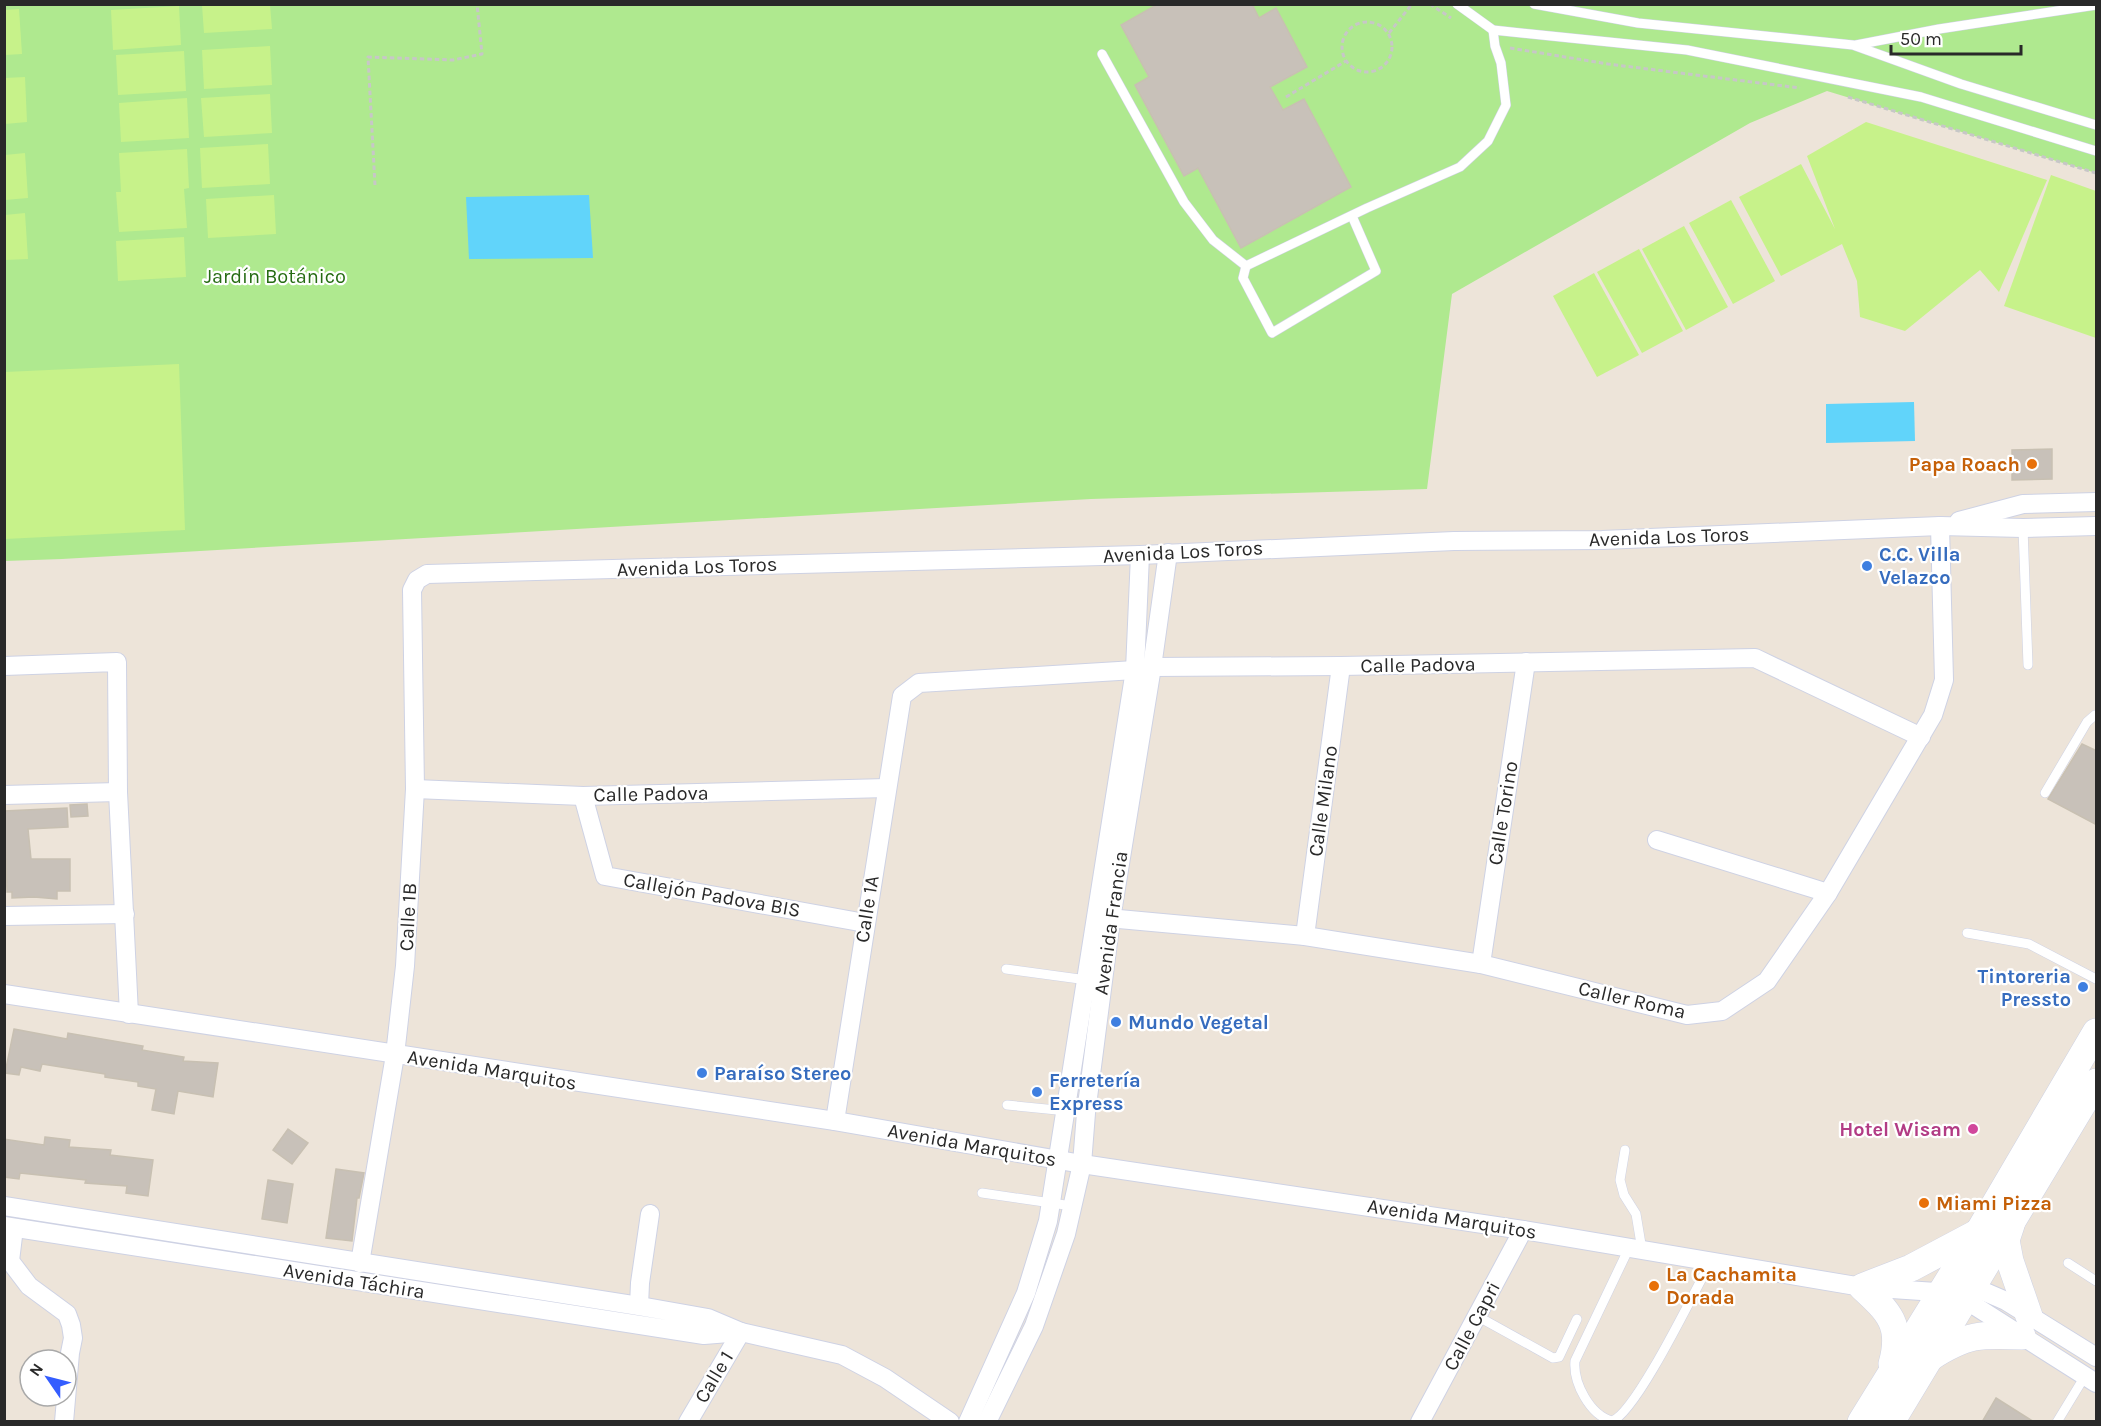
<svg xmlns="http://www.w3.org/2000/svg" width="2101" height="1426" font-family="Karla,sans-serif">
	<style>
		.green { fill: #afe98f }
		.pitch { fill: #c7f28a }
		.water { fill: #61d4fa }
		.building { fill: #c8c1b9; stroke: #c8c0b2; stroke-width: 1.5 }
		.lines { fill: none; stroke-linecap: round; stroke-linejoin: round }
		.service-casing { stroke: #ced2e4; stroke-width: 10 }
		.minor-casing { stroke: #ced2e4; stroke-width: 20 }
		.secondary-casing { stroke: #ced2e4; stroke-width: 28 }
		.path { stroke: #c7c7c7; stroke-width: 3; stroke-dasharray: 4.5 3; stroke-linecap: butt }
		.service { stroke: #fff; stroke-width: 9 }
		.minor { stroke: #fff; stroke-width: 18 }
		.secondary { stroke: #fff; stroke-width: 27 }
		.food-dot { fill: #e8710a; stroke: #fff; stroke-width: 2 }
		.shop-dot { fill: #3f7fe0; stroke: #fff; stroke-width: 2 }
		.hotel-dot { fill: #d1479c; stroke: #fff; stroke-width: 2 }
		.labels { text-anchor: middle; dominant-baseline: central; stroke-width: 4.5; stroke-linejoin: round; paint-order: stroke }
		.park-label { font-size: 20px; fill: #266c13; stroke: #fff }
		.food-label { font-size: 20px; font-weight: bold; fill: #c56008; stroke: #fff; text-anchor: start }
		.street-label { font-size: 20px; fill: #292929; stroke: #fff }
		.shop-label { font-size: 20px; font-weight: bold; fill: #366cbe; stroke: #fff; text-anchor: start }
		.hotel-label { font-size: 20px; font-weight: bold; fill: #b23c85; stroke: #fff; text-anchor: end }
	</style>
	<rect width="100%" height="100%" fill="#ede4d9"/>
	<polygon class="green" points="4,5 2096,5 2096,173 1827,91 1750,123 1452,294 1427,489 1091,499 62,559 5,561"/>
	<g class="pitch">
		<polygon points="202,5 270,5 272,29 204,33"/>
		<polygon points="179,6 181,45 113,50 111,10"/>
		<polygon points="19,9 22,54 5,55 5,10"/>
		<polygon points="270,46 272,85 204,89 202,50"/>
		<polygon points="184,51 186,91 118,95 116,55"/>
		<polygon points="25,77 27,122 5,124 5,78"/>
		<polygon points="270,94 272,133 204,137 201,98"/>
		<polygon points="187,98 189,138 121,142 119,103"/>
		<polygon points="1866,122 2047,180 1999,292 1980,270 1905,331 1860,317 1857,281 1842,244 1781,276 1739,197 1801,164 1835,229 1807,156"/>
		<polygon points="268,144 270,184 202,188 200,148"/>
		<polygon points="187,149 189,188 184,189 187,228 119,232 116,192 121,192 119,153"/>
		<polygon points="25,153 28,198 5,200 5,155"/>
		<polygon points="2051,175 2096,191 2096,338 2004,306"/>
		<polygon points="274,195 276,234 208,238 206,199"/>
		<polygon points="1731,200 1775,281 1733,304 1689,223"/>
		<polygon points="25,213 28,259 5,260 5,215"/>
		<polygon points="1684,226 1728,307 1686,330 1642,249"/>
		<polygon points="184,237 186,277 118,281 116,241"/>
		<polygon points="1639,249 1683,331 1642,353 1597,272"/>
		<polygon points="1594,273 1639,355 1597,377 1553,296"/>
		<polygon points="179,364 185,530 5,539 5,372"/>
	</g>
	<g class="water">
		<polygon points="589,195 593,258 469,259 466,197"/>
		<polygon points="1914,402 1915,441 1826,443 1826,404"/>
	</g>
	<g class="building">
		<polygon points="1158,4 1252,4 1259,18 1276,8 1307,67 1270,87 1283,110 1304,99 1351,187 1241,248 1198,168 1184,176 1135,85 1149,77 1121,25"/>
		<polygon points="2052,449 2052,479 2012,480 2012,450"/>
		<polygon points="2082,744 2097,751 2097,825 2048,799"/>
		<polygon points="87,804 88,816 71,817 70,805"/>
		<polygon points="67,808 68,827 28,829 31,859 70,859 70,891 57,891 57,899 34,897 12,898 12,892 7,892 4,811"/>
		<polygon points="14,1029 67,1039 68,1033 143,1046 142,1050 184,1057 183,1061 218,1063 213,1097 178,1091 174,1114 152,1110 156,1089 138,1086 138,1082 105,1077 105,1074 42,1064 40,1071 21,1067 19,1075 5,1073"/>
		<polygon points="288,1129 308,1143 292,1164 273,1150"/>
		<polygon points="45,1137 70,1140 69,1147 111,1150 110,1155 153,1160 148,1196 126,1193 127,1186 85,1183 86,1180 20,1173 19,1179 4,1177 4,1139 44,1145"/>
		<polygon points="336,1169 364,1173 359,1198 357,1198 352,1241 326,1238"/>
		<polygon points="268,1180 293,1184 287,1223 262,1219"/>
		<polygon points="1996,1398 2034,1422 1982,1422"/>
	</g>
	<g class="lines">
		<g class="service-casing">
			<g id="service">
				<polyline points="1457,4 1493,30 1687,50 1921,97 2096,151"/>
				<polyline points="1534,4 1638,23 1853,45 1961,84 2096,125"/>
				<polyline points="1856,45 1939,29 2096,5"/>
				<polyline points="1102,54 1184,202 1213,240 1246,266 1367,208 1460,167 1488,141 1506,105 1501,63 1495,46 1493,30"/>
				<polyline points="1246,266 1243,278 1272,333 1376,271 1352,216"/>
				<polyline points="2023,528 2028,665"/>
				<polyline points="2045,793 2087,722 2095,715 2096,715"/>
				<polyline points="1967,933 2029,944 2096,979"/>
				<polyline points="1006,969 1087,980"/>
				<polyline points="1007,1105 1067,1111"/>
				<polyline points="1625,1150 1620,1180 1624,1195 1636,1214 1642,1250"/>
				<polyline points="982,1193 1072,1206"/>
				<path d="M 1629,1248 L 1575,1361 C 1573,1383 1590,1415 1612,1421 C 1636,1413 1695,1290 1711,1261"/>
				<polyline points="2068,1263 2096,1281"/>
				<polyline points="1477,1316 1553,1358 1559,1357 1577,1319"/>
				<polyline points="2057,1422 2085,1376"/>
			</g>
		</g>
		<g class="minor-casing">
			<g id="minor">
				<polyline points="1959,521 2023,504 2096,502"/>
				<polyline points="4,666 117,662 118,792 129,1014"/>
				<polyline points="415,789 583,796 887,788"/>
				<polyline points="4,795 118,792"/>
				<polyline points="583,796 605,876 865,923"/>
				<polyline points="1657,840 1828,893"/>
				<polyline points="4,916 125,914"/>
				<polyline points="1097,917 1305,936 1481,964 1687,1015 1722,1011 1767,981 1828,893 1933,715 1944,680 1940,526"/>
				<polyline points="1305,936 1341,666"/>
				<polyline points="1481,964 1526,662"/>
				<polyline points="4,994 835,1121 1082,1164 1523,1230 1862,1287 1951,1293 1964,1299 2096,1383"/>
				<polyline points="835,1121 902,696 919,683 1135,670 1152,667 1341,666 1755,658 1921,737"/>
				<polyline points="4,1206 639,1306 708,1318 741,1332 704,1335 4,1226"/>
				<polyline points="14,1228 10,1261 29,1286 67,1314 71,1325 73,1338 70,1353 64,1422"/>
				<polyline points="360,1263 395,1055 405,966 415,789 412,590 417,580 427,574 1140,555 1454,541 1602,540 1940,526 2023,528 2096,526"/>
				<polyline points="1962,1282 2006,1301 2096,1357"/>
				<polyline points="639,1306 640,1283 650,1214"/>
				<polyline points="688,1422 741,1332 842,1355 885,1378 950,1422"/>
				<polyline points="968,1422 1026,1293 1048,1221 1135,670 1140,555"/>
				<polyline points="987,1422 1034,1326 1066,1234 1082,1164 1086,1113 1111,919 1152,667 1168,553"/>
				<polyline points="1420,1422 1523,1230"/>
			</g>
		</g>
		<g class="secondary-casing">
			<g id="secondary">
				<polyline points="2011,1225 2006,1240 2010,1261 2029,1316"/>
				<path d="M 1931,1357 C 1967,1334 1980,1334 2022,1336"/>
				<path d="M 1892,1364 C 1903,1325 1889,1312 1862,1287 L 1911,1268 L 1977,1233"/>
				<polyline points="1861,1422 1978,1233 2096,1032"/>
				<polyline points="1891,1422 2096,1082"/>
			</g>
		</g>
		<g class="path">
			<polyline points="1430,4 1451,18"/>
			<circle cx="1367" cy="47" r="25"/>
			<polyline points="1389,33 1412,4"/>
			<polyline points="1510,48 1608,64 1800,88"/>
			<polyline points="1286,97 1346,61"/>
			<polyline points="1848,97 2096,173"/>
			<polyline points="375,185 368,57 453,60 482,54 477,4"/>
		</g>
		<use href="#service" class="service"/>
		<use href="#minor" class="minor"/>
		<use href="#secondary" class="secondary"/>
	</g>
	<g class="food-dot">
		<circle cx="2032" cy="464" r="6"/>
		<circle cx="1924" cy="1203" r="6"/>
		<circle cx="1654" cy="1286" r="6"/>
	</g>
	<g class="shop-dot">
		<circle cx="1867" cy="566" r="6"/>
		<circle cx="2083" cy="987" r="6"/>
		<circle cx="1116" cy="1022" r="6"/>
		<circle cx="702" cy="1073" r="6"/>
		<circle cx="1037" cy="1092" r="6"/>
	</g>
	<circle class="hotel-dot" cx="1973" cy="1129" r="6"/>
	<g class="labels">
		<g class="park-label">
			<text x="275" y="276">Jardín Botánico</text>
		</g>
		<g class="food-label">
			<text x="2020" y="464" text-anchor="end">Papa Roach</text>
			<text x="1936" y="1203">Miami Pizza</text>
			<text x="1666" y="1274">La Cachamita<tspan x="1666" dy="23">Dorada</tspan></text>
		</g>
		<g class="street-label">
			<text transform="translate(1669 537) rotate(-2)">Avenida Los Toros</text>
			<text transform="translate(1183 552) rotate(-3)">Avenida Los Toros</text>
			<text transform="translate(697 567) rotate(-2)">Avenida Los Toros</text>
			<text transform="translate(1418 665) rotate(-1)">Calle Padova</text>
			<text transform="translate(651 794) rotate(-1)">Calle Padova</text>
			<text transform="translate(1323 801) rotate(-82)">Calle Milano</text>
			<text transform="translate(1503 813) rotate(-81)">Calle Torino</text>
			<text transform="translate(712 895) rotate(10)">Callejón Padova BIS</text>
			<text transform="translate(867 909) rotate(-81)">Calle 1A</text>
			<text transform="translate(408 917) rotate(-87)">Calle 1B</text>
			<text transform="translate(1111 923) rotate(-82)">Avenida Francia</text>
			<text transform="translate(1632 1000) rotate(13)">Caller Roma</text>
			<text transform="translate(492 1070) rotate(9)">Avenida Marquitos</text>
			<text transform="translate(972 1145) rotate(10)">Avenida Marquitos</text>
			<text transform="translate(1452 1219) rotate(9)">Avenida Marquitos</text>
			<text transform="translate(354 1281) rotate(9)">Avenida Táchira</text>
			<text transform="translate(1472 1326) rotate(-62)">Calle Capri</text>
			<text transform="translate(714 1377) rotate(-59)">Calle 1</text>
		</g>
		<g class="shop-label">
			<text x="1879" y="554">C.C. Villa<tspan x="1879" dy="23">Velazco</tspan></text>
			<text x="2071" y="976" text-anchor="end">Tintoreria<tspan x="2071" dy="23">Pressto</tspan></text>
			<text x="1128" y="1022">Mundo Vegetal</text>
			<text x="714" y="1073">Paraíso Stereo</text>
			<text x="1049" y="1080">Ferretería<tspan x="1049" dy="23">Express</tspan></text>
		</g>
		<g class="hotel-label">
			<text x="1961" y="1129">Hotel Wisam</text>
		</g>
	</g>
	<rect width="2101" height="1426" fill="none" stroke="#292929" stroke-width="12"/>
	<g transform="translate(48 1378) rotate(305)"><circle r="28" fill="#ffffff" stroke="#a9a9a9" stroke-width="1.5"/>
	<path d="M0-4.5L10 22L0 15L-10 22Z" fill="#345dff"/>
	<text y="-9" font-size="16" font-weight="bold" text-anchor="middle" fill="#292929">N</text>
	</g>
	<path d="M1891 45v9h130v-9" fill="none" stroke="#292929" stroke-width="3"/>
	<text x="1900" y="45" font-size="18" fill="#292929" stroke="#ffffff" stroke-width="4.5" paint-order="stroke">50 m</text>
</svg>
